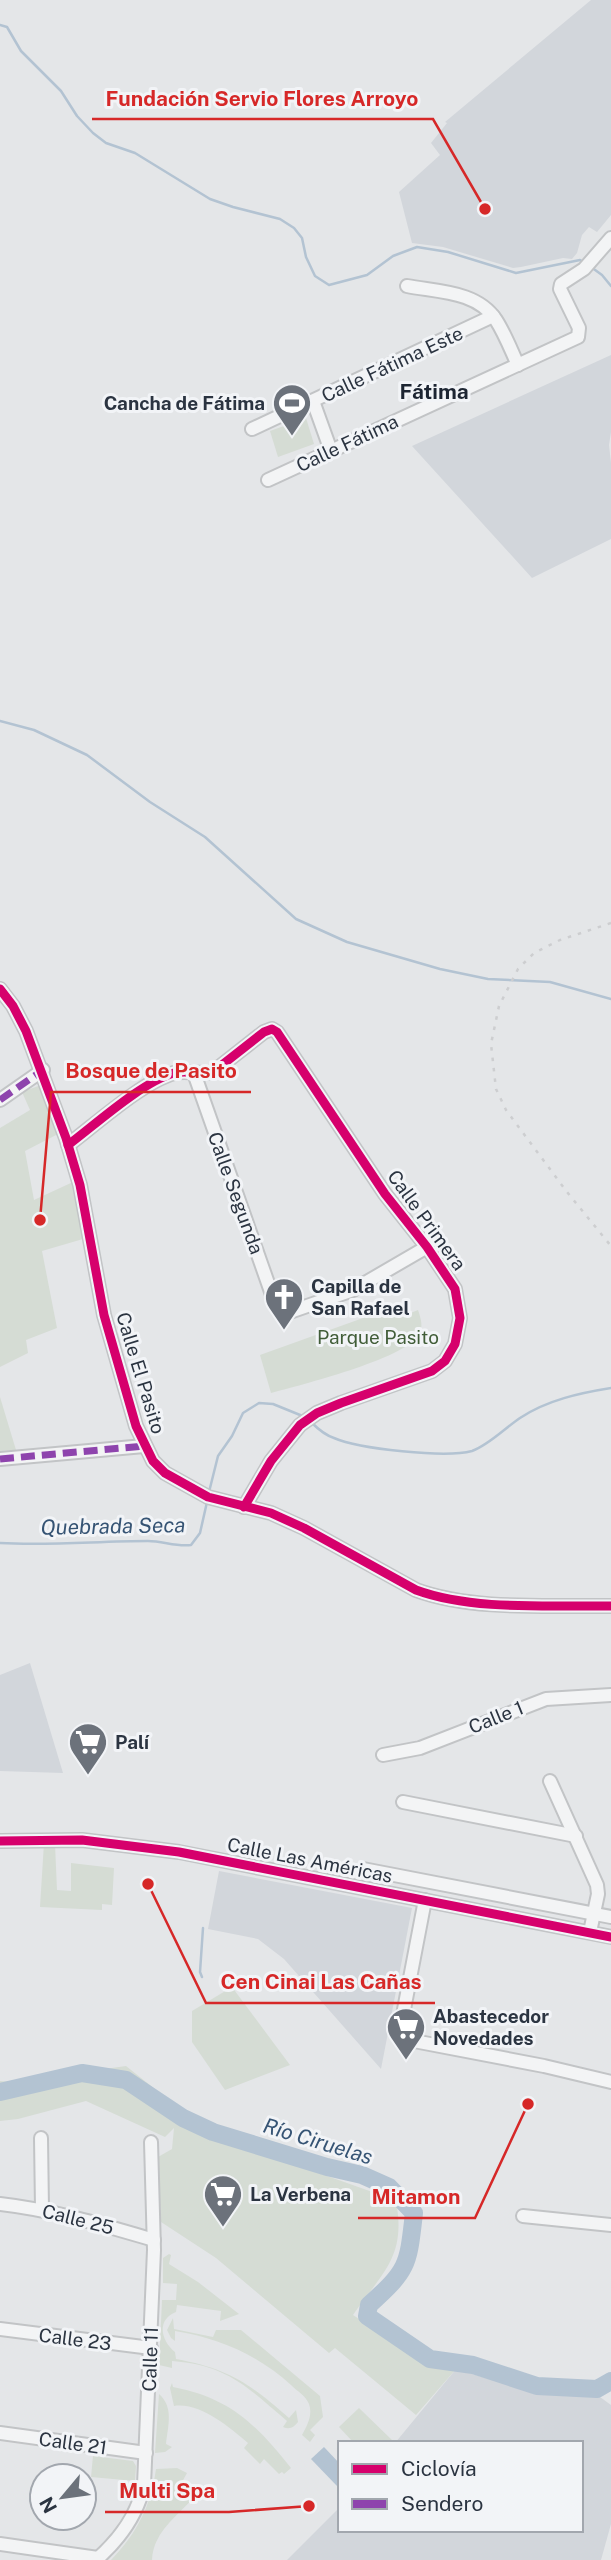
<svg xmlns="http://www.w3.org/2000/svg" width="611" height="2560" font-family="'Public Sans',sans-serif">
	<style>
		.built { fill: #d2d6db }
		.green { fill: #d5dcd4 }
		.water { fill: #b3c3d2 }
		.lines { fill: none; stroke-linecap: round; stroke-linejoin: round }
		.stream { stroke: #b3c3d2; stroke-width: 2.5 }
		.river { stroke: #b3c3d2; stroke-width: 18 }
		.street-casing { stroke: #c2c4c6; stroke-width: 16 }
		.street { stroke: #f3f4f5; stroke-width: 12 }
		.rail { stroke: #cdced0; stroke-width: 2.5; stroke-dasharray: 3.5 7; stroke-linecap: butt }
		.quiet { stroke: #8e44ad; stroke-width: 7; stroke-dasharray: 14 7; stroke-linecap: butt }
		.cycleway-casing { stroke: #f2f4f7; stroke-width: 13 }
		.cycleway { stroke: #d6006c; stroke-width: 9 }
		.labels { text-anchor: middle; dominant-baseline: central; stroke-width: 6; stroke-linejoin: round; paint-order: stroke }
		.street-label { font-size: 19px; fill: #2b3441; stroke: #f2f4f7 }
		.poi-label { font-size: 19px; font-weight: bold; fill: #2b3441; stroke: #f2f4f7; text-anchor: start }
		.park-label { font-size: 19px; fill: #415d38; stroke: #f2f4f7 }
		.neighbourhood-label { font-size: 21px; font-weight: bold; fill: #1d2532; stroke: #f2f4f7 }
		.water-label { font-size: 21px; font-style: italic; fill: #365474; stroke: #f2f4f7 }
		.leader { fill: none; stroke: #d62828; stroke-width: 2.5 }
		.callout-dot { fill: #d62828; stroke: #f2f4f7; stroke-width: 2.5 }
		.callout-label { font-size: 21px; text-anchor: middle; font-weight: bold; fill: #d62828; stroke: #f2f4f7; stroke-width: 6; stroke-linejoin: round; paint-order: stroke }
	</style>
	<rect width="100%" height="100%" fill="#e4e6e8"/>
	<g class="built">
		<polygon points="591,0 611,0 611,215 597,232 589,227 582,235 577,253 572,259 563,258 521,267 513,268 443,247 412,243 399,192 440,155 431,143 447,123 445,122"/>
		<polygon points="611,355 611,432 609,445 611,463 611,539 532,578 412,446"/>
		<polygon points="30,1663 63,1773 0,1771 0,1675"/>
		<polygon points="219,1871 412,1908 381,2069 284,1959 258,1939 208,1929"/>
		<polygon points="456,2369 525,2390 600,2397 611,2405 611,2524 601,2560 287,2560 340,2507 340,2530 581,2530 581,2443 395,2443"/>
	</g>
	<g class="green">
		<polygon points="306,418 314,444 278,457 270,431"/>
		<polygon points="41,1085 58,1134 25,1151 34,1200 73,1182 83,1239 42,1251 57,1328 26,1340 28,1353 0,1367 0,1128 30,1110 22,1092"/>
		<path d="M 402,1304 L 408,1314 L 418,1310 C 421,1319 424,1328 418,1336 C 403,1359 301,1385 271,1393 L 260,1355 Z"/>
		<polygon points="0,1397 16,1450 0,1451"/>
		<polygon points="44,1843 55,1844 57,1890 71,1891 71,1863 114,1868 112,1905 102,1904 102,1910 40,1907"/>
		<polygon points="232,1987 290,2065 225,2090 192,2042 192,2011"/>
		<path d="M 126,2066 L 185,2113 L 178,2123 L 378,2194 L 397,2207 C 405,2259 380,2275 353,2315 L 429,2365 L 456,2369 L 416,2415 L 335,2348 L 329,2353 L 216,2258 L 161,2222 L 158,2157 L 172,2149 L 174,2128 L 165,2137 L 86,2101 L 18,2119 L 0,2121 L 0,2081 L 12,2082 Z"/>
		<path d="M 169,2254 L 171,2255 L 169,2264 L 198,2282 L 239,2314 L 220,2321 L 221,2311 L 177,2305 L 176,2312 C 156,2320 161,2341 175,2352 L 176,2359 C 229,2369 249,2383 289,2418 L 296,2410 L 298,2422 C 294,2427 290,2430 283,2427 L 287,2421 C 248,2388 228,2365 172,2361 L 172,2368 L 159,2365 L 162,2300 L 176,2300 L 177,2284 L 163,2283 L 163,2258 Z"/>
		<path d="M 173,2318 L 174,2329 L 213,2337 L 216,2330 L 241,2330 L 320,2396 L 323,2417 L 310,2430 L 315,2435 L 310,2442 L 302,2435 C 307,2426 313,2415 309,2404 C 306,2396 297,2391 291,2385 C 258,2355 219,2338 175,2331 L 175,2341 L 171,2338 L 167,2330 Z"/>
		<path d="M 172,2383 L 173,2387 C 230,2398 256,2424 291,2468 L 284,2474 L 282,2472 L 279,2474 L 264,2459 L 260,2464 L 244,2448 L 248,2443 C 229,2427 200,2402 174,2406 L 170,2388 Z"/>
		<path d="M 159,2394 C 174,2407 168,2426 166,2444 L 172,2447 L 165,2452 L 155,2453 Z"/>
		<polygon points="359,2408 394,2442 354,2443 339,2427"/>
		<polygon points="93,2456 133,2461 136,2466 135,2481 91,2477"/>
		<path d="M 177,2468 L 187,2473 L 182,2482 L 197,2494 C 179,2515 153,2531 152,2560 L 111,2560 C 137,2533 151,2506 156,2469 Z"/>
	</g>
	<polygon class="water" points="324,2447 340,2464 340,2483 337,2486 311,2459"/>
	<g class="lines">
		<g class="stream">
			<polyline points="0,25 7,27 21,51 61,91 77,116 93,133 106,143 135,153 210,199 233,207 280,219 294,228 302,238 306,257 315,276 329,285 367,275 393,256 417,247 448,252 516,273 580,260 585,263"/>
			<polyline points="591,267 602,275 611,286"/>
			<polyline points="0,721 34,730 87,755 150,802 205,837 296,919 347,942 440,969 488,979 550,982 611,999"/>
			<path d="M 312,1423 C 319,1430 325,1435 334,1438 C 359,1449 445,1458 472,1451 C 489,1445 505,1428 520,1418 C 547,1400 580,1393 611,1388"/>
			<polyline points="209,1492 218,1456 232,1436 243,1413 259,1403 273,1404 305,1417"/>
			<path d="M 0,1543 C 50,1546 98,1541 148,1541 C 163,1541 176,1547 191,1545 L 200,1533 L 207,1502"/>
			<polyline points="202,1977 200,1972 203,1928"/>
		</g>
		<path class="river" d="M 0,2092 L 82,2073 L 126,2080 L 183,2118 L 213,2132 L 327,2167 L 362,2175 L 389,2187 L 414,2213 C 408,2265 409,2269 369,2305 L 367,2316 L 430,2359 L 473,2365 L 537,2386 L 597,2389 L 611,2381"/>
		<g class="street-casing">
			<g id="street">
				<path d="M 407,286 C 438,292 477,291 496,320 C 505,334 511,350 518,365"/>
				<polyline points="313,401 331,451"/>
				<polyline points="252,429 493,316"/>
				<polyline points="268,480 578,337 579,328 560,289 561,284 584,269 611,238"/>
				<path d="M 0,989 L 13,1006 L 26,1031 L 66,1138 L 80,1185 L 104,1315 L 136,1426 L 153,1461 L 165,1473 L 208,1497 L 271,1513 L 304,1528 L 416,1590 C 473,1611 550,1605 611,1606"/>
				<polyline points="194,1073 276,1306 280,1312 287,1313 353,1290 427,1247"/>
				<polyline points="0,1100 43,1070"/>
				<path d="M 68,1145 C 96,1124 142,1082 174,1073 C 187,1070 200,1075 213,1072 L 264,1032 L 272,1029 L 277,1032 L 385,1194 L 427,1247 L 455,1289 L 460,1318 L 455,1344 L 445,1361 L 432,1371 L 341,1403 L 317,1413 L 300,1425 L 271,1461 L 244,1507"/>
				<polyline points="0,1459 144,1446"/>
				<polyline points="383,1755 420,1748 546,1699 611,1695"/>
				<polyline points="550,1781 597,1885 598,1894 590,1932"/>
				<polyline points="403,1802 576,1836"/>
				<polyline points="0,1841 82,1840 179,1852 611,1937"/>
				<polyline points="363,1869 611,1917"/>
				<polyline points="425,1900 401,2025 404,2035 414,2041 544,2066 611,2082"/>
				<polyline points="41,2138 42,2209"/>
				<path d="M 0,2204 C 53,2210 103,2225 154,2240"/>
				<polyline points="523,2216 611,2225"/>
				<polyline points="0,2329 151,2348"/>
				<polyline points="0,2433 146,2453"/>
				<polyline points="0,2544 98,2558"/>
				<path d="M 96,2560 C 120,2539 137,2516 144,2485 L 154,2250 L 151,2142"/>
			</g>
		</g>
		<use href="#street" class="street"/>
		<polyline class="rail" points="611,923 560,940 534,953 518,969 499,1006 491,1044 496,1089 506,1110 567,1192 611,1246"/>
		<g class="quiet">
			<polyline points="0,1100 43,1070"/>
			<polyline points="0,1459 144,1446"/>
		</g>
		<g class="cycleway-casing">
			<g id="cycleway">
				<path d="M 0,989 L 13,1006 L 26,1031 L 66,1138 L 80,1185 L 104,1315 L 136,1426 L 153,1461 L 165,1473 L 208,1497 L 271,1513 L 304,1528 L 416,1590 C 473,1611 550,1605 611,1606"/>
				<path d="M 68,1145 C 96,1124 142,1082 174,1073 C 187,1070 200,1075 213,1072 L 264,1032 L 272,1029 L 277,1032 L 385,1194 L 427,1247 L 455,1289 L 460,1318 L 455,1344 L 445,1361 L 432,1371 L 341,1403 L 317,1413 L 300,1425 L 271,1461 L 244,1507"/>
				<polyline points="0,1841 82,1840 179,1852 611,1937"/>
			</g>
		</g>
		<use href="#cycleway" class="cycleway"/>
	</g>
	<defs>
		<g id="stadium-pin" transform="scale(2.0125)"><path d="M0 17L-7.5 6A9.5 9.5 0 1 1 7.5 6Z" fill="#6c727b" stroke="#f2f4f7"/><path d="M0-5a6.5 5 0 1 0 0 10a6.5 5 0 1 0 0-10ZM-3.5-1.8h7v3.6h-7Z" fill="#fff"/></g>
		<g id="church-pin" transform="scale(2.0125)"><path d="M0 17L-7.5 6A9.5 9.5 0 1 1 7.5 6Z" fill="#6c727b" stroke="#f2f4f7"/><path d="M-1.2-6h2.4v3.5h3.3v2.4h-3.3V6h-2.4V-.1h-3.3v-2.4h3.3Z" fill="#fff"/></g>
		<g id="supermarket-pin" transform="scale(2.0125)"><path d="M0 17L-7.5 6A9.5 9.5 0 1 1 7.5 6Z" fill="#6c727b" stroke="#f2f4f7"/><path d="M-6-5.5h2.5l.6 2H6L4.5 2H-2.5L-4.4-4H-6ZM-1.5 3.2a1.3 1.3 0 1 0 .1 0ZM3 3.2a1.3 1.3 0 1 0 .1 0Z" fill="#fff"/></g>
	</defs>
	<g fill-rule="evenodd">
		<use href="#stadium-pin" x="292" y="403"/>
		<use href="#church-pin" x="284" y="1297"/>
		<use href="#supermarket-pin" x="88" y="1742"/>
		<use href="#supermarket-pin" x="406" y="2027"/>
		<use href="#supermarket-pin" x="223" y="2194"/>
	</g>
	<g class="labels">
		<g class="street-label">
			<text transform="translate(392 364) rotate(-25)">Calle Fátima Este</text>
			<text transform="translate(347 443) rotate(-25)">Calle Fátima</text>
			<text transform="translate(236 1193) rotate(70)">Calle Segunda</text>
			<text transform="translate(427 1220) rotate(54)">Calle Primera</text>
			<text transform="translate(141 1373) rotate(73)">Calle El Pasito</text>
			<text transform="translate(496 1717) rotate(-22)">Calle 1</text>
			<text transform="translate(310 1860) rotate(11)">Calle Las Américas</text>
			<text transform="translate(78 2219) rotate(14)">Calle 25</text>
			<text transform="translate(75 2339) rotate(7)">Calle 23</text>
			<text transform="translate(150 2359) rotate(-88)">Calle 11</text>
			<text transform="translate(73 2443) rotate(8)">Calle 21</text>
		</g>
		<g class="poi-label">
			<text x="265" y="403" text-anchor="end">Cancha de Fátima</text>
			<text x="311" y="1286">Capilla de<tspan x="311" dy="22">San Rafael</tspan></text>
			<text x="115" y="1742">Palí</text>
			<text x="433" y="2016">Abastecedor<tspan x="433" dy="22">Novedades</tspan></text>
			<text x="250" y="2194">La Verbena</text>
		</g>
		<g class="park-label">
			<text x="378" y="1337">Parque Pasito</text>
		</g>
		<g class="neighbourhood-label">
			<text x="434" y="391">Fátima</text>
		</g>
		<g class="water-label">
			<text transform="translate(113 1526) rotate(-1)">Quebrada Seca</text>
			<text transform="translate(318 2141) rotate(17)">Río Ciruelas</text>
		</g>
	</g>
	<path class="leader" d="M485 209L433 119H92M40 1220L51 1092H251M148 1884L206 2003H435M528 2104L475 2218H358M309 2506L229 2512H105"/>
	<g class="callout-dot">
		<circle cx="485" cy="209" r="7"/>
		<circle cx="40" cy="1220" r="7"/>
		<circle cx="148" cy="1884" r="7"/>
		<circle cx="528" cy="2104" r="7"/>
		<circle cx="309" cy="2506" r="7"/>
	</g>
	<g class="callout-label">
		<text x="262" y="106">Fundación Servio Flores Arroyo</text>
		<text x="151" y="1078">Bosque de Pasito</text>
		<text x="321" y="1989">Cen Cinai Las Cañas</text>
		<text x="416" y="2204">Mitamon</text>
		<text x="167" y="2498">Multi Spa</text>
	</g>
	<rect x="338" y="2441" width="245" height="91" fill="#f2f4f7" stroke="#a2a7ae" stroke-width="2"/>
	<rect x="352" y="2464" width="35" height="10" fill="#d6006c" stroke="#a2a7ae" stroke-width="2"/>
	<text x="401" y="2476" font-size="21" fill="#2b3441">Ciclovía</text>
	<rect x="352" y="2499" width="35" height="10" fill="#8e44ad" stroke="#a2a7ae" stroke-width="2"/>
	<text x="401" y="2511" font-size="21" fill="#2b3441">Sendero</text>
	<g transform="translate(63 2497) rotate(241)"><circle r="33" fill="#f2f4f7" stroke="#a2a7ae" stroke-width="2"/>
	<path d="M0-5L12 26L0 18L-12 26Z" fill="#6c727b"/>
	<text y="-10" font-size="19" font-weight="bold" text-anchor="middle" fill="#2b3441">N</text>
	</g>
</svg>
